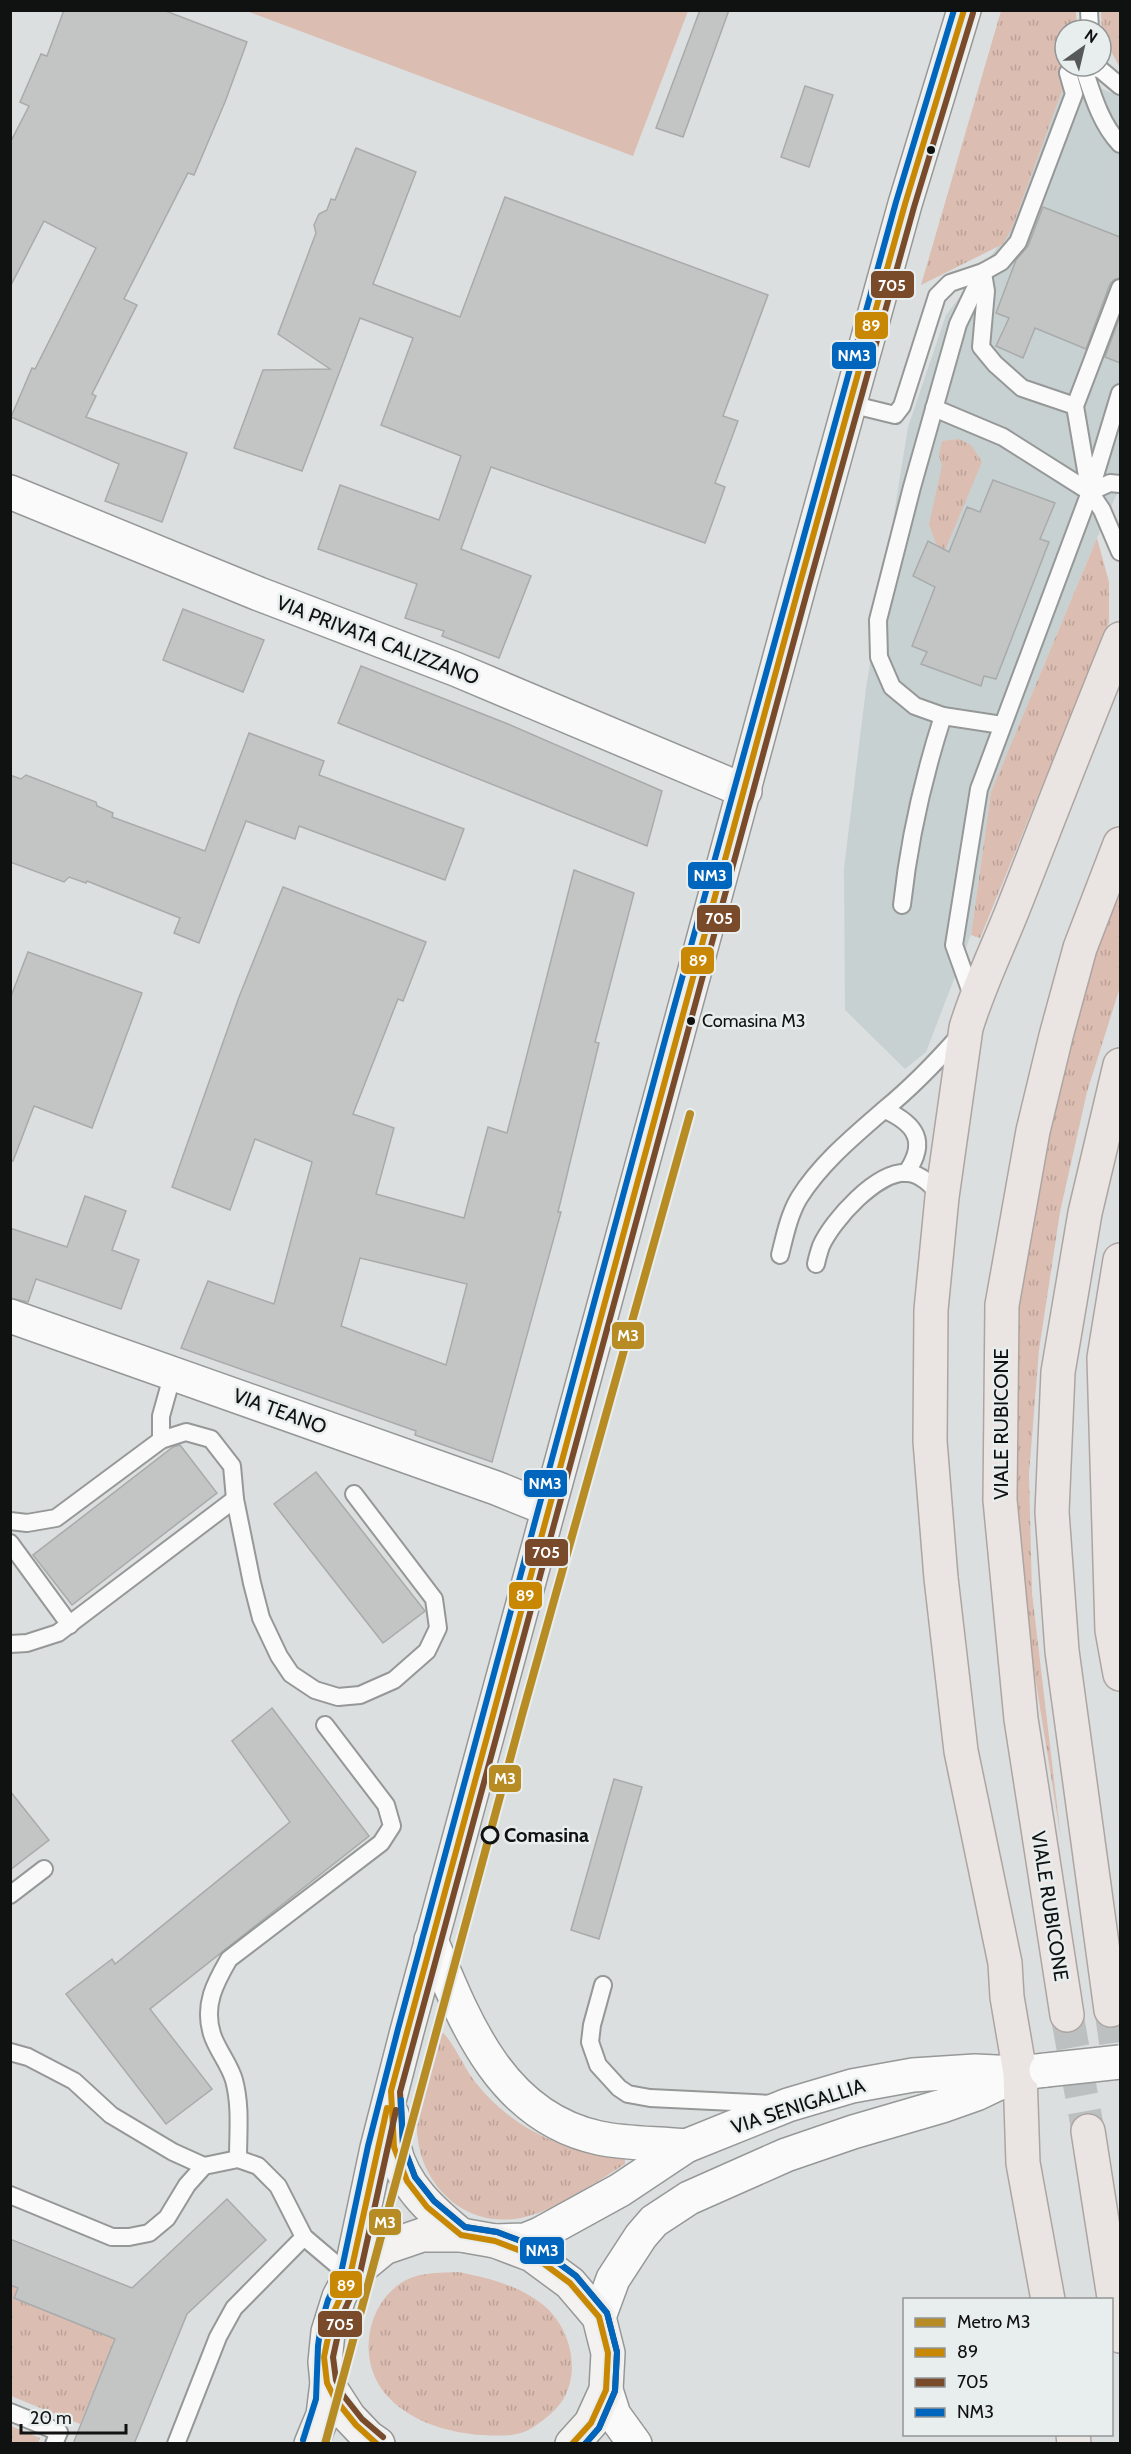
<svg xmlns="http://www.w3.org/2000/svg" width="1131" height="2454" font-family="Cabin,sans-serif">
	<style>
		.built { fill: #c8d1d1 }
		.grass { fill: url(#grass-tufts) }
		.garden { fill: #dbbdb1 }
		.building { fill: #c3c5c5; stroke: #a9abab; stroke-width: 1.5; fill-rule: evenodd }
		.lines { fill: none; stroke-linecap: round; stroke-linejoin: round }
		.trunk-tunnel { stroke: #bdc0c0; stroke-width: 33; stroke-dasharray: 33 16; stroke-linecap: butt }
		.service-casing { stroke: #969898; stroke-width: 20 }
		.minor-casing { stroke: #969898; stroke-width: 36 }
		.secondary-casing { stroke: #969898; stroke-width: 36 }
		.trunk-casing { stroke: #ada5a2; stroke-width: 36 }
		.service { stroke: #fafafa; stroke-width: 16 }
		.minor { stroke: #fafafa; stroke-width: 33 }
		.secondary { stroke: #f4f2f1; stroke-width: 33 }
		.trunk { stroke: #eae4e2; stroke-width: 33 }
		.minor-bridge-casing { stroke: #969898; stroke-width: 36; stroke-linecap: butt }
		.minor-bridge { stroke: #fafafa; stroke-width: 33 }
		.bus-1-casing { stroke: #e8edee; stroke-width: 10 }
		.bus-2-casing { stroke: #e8edee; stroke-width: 10 }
		.bus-3-casing { stroke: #e8edee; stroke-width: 10 }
		.bus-1 { stroke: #c98803; stroke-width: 6 }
		.bus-2 { stroke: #7a4b2a; stroke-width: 6 }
		.bus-3 { stroke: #0065bd; stroke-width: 6 }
		.metro-1-casing { stroke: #e8edee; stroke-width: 12 }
		.metro-1 { stroke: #b78c25; stroke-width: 8 }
		.bus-dot { fill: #101111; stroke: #e8edee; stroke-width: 2 }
		.stop-dot { fill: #e8edee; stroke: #101111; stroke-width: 3 }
		.labels { text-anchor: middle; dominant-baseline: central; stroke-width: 5; stroke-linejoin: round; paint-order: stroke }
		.bus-label { font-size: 18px; fill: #101111; stroke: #e8edee; text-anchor: start }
		.street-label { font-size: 20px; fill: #101111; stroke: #e8edee }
		.stop-label { font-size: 20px; font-weight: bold; fill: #101111; stroke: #e8edee; text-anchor: start }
		.line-badge { stroke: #e8edee; stroke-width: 2 }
		.badge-label { font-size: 16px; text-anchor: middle; font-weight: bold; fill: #fff }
	</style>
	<defs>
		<pattern id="grass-tufts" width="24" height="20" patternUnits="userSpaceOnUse" patternTransform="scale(1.5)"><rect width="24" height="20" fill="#dbbdb1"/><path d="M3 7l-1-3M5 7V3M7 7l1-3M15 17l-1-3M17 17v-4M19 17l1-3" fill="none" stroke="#bba197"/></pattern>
	</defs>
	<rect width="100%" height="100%" fill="#dcdfdf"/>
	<polygon class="built" points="1068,73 1120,97 1120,487 1097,538 991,792 971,935 926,1052 905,1069 845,1010 844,868 866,688 908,427 946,315 1012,228"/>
	<g class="grass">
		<polygon points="1001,11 1076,11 1077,30 1065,30 1065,66 1071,66 1012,228 1003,244 921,285"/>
		<polygon points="1101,11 1120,11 1120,68 1102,34"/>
		<polygon points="959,439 971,445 982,462 945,550 936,544 929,524 942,466 939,455 942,441"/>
		<polygon points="1097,538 1109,582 1109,622 980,938 971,935 991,792"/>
		<polygon points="1120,880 1120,987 1087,1092 1060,1212 1039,1350 1029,1474 1032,1593 1061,1839 1022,1595 1015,1498 1017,1317 1051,1122 1073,1032 1102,930"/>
		<path d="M 443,2033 C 454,2043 465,2070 476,2083 C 512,2129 569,2154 625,2159 L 625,2164 C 596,2182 558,2209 525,2217 C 463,2232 414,2180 417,2120 C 418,2097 430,2068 436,2045 L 439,2035 Z"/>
		<path d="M 458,2272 C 488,2278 518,2285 542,2304 C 569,2325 581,2367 564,2398 C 558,2409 545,2419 535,2426 C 521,2437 501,2436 483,2435 C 425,2432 358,2400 370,2331 C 374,2312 384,2294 401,2283 C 417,2272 440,2273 458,2272 Z"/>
		<polygon points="10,2285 18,2288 15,2299 115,2339 80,2424 11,2396"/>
		<polygon points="11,2426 40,2438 38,2443 11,2443"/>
	</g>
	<polygon class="garden" points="247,11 688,11 633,156"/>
	<g class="building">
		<polygon points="64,10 163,10 247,42 225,102 194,175 188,173 124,299 137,305 92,394 96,396 86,417 187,453 162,522 105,501 119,464 11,417 32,368 35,369 96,248 44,221 10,287 10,143 29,106 20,102 41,54 47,56"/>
		<polygon points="700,10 729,10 683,137 656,128"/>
		<polygon points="805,86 833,95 809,167 781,157"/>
		<polygon points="356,148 416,172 373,284 460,317 505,197 768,295 723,416 738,421 715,483 725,487 705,543 491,467 461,549 531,576 499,658 442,636 444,631 405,618 417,584 318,549 340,485 439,520 461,456 381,425 413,338 360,318 302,471 234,448 263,370 330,369 278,334 316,233 314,225 319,214 327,210 331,199 335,200"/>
		<polygon points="1043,207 1120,237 1120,278 1114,280 1110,284 1086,349 1035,328 1023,358 996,346 1009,318 996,313 1016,260 1028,246"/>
		<polygon points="1120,316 1120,363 1105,357"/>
		<polygon points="993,480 1055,503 1040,539 1049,542 996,679 984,676 981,686 921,664 927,652 912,646 935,587 913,576 928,541 949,552 967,507 980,512"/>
		<polygon points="183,609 264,640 243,692 163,660"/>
		<polygon points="361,666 508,724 662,791 647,846 338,723"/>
		<polygon points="249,733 324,761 319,775 464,829 445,880 299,826 295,839 246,821 199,943 174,933 180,918 87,881 86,883 69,877 64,882 10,862 10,775 21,779 26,775 96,802 97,806 113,813 112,817 205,851"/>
		<path d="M 574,870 L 634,893 L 595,1042 L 599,1043 L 558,1212 L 561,1212 L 492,1462 L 415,1435 L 416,1431 L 181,1348 L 208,1281 L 274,1304 L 312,1162 L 255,1139 L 230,1210 L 172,1187 L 239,997 L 283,887 L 426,942 L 403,1001 L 398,999 L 353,1114 L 394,1128 L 376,1194 L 464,1218 L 488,1127 L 507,1133 ZM 360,1258 L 467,1284 L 446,1365 L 341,1326 Z"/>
		<polygon points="28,952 142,993 92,1128 34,1106 13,1161 10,1161 10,999"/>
		<polygon points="85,1196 126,1211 112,1250 139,1260 121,1309 36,1279 28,1302 10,1298 10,1228 67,1247"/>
		<polygon points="180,1445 217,1493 72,1605 33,1555 173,1447"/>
		<polygon points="316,1472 425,1611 383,1643 274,1504"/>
		<polygon points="272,1708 369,1836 150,2009 212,2089 166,2124 66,1994 112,1959 115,1964 290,1822 232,1741"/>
		<polygon points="614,1779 642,1787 599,1939 571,1930"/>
		<polygon points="10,1791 49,1840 10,1870"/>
		<polygon points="227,2199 266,2240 187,2314 134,2444 73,2444 115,2339 14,2298 18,2288 10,2285 10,2239 132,2288"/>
	</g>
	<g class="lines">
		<g class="trunk-tunnel">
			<polyline points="1111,2010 1120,2075"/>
			<polyline points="1067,2015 1088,2131"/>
		</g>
		<g class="service-casing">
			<g id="service">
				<polyline points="1089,10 1090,30"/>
				<path d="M 1083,66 C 1092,93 1100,123 1120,144"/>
				<polyline points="1089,66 1101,70 1120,86"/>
				<polyline points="983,272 958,324 912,487 878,620 879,657 892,687 915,706 943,716 1002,725"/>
				<polyline points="983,273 986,291 981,347 995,364 1022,388 1075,406"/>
				<polyline points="850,404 895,415 902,406 937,296 950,283 983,272 1001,262 1018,242 1074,94 1068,73 1079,66"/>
				<polyline points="934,408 1003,437 1090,492 1102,510 1120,552"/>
				<polyline points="1089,488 1075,406 1120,288"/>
				<polyline points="1090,492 1110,483 1120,484"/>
				<path d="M 902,905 C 909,840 923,778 943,716"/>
				<polyline points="973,998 954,945 979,789 1090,492 1120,393"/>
				<path d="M 885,1110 C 916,1124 928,1142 906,1173"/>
				<path d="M 780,1255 C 785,1235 789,1215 799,1198 C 821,1163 854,1136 885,1109 C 912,1087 937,1061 960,1035"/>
				<path d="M 816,1264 C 817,1259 819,1252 821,1246 C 832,1221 877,1170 908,1173 C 922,1174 933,1187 942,1197"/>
				<polyline points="161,1440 161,1416 173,1373"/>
				<polyline points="10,1521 27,1523 56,1518 161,1440 186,1432 211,1439 232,1466 235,1499 252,1583 261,1618 279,1656 291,1674 315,1690 338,1697 360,1695 394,1680 427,1651 438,1628 434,1599 354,1494"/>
				<polyline points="10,1543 70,1625"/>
				<polyline points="10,1644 27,1643 58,1633 235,1499"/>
				<polyline points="10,1895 44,1869"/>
				<polyline points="603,1985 592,2025 590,2042 598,2065 619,2088 628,2094 650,2098 773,2104"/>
				<polyline points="10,2052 28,2057 74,2081 111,2115 173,2152 204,2166"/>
				<path d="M 238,2159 C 238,2132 241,2106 234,2080 C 229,2063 217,2050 212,2034 C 203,2005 215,1983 229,1959 L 381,1843 L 392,1826 L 386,1805 L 325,1725"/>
				<polyline points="10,2195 112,2237 129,2237 149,2233 167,2218 187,2185 204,2166 238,2159 258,2166 278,2186 304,2237 350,2276"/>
				<polyline points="10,2412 59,2432 54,2444"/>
				<polyline points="176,2444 218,2337 234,2308 304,2237"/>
			</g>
		</g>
		<g class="minor-casing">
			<g id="minor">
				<polyline points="10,492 259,594 455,669 745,791"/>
				<polyline points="10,1316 496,1488 548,1509"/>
				<path d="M 431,1940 C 465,2023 501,2117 599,2138 C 628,2144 657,2143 686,2146"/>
				<polyline points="495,2241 525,2240 540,2234 620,2190 686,2146 788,2105 852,2086 913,2075 975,2071 1020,2073 1046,2070"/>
				<polyline points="599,2317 613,2279 641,2236 654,2221 689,2198 786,2155 853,2132 942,2106 976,2094 1016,2075"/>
				<polyline points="606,2390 614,2415 635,2444"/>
			</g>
		</g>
		<g class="secondary-casing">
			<g id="secondary">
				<path d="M 392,2114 C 393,2124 392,2136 394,2147 C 403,2186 432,2211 461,2235"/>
				<polyline points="350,2276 377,2148 407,2031 800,583 905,204 964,10"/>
				<polyline points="311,2444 323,2415 327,2383"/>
				<polyline points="378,2444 368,2437 349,2417 327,2383 325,2362 328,2332 339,2297 350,2276 384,2248 422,2235 461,2235 495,2241 532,2255 570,2283 599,2317 608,2353 606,2390 591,2423 572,2444"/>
			</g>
		</g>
		<g class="trunk-casing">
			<g id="trunk">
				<polyline points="1120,1260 1104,1358 1112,1630 1120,1674"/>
				<polyline points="1111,2010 1062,1651 1052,1512 1058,1372 1085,1213 1120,1065"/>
				<polyline points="1067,2015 1021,1719 1000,1500 1002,1305 1033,1131 1056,1036 1080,948 1120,844"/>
				<polyline points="1088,2131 1120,2336"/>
				<path d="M 1048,2300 L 1023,2163 L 1020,2073 L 1007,1997 L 1005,1963 L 961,1751 L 941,1578 L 930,1441 L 931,1310 L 942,1197 L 966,1028 C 979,985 999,945 1015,904 C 1050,815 1084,727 1120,639"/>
				<polyline points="1073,2434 1074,2444"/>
			</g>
		</g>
		<use href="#service" class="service"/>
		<use href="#minor" class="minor"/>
		<use href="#secondary" class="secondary"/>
		<use href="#trunk" class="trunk"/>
		<g class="minor-bridge-casing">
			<polyline id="minor-bridge" points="1046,2070 1120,2062"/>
		</g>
		<use href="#minor-bridge" class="minor-bridge"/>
		<g class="bus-1-casing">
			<g id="bus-1">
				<polyline points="377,2444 356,2425 335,2399 327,2383 324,2357 333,2314 350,2276 387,2108"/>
				<polyline points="572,2444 591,2423 606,2390 608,2353 599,2317 570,2283 532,2255 495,2241 461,2235 427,2207 407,2181 394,2147 391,2091 800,583 905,204 964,10"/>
			</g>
		</g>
		<g class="bus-2-casing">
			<g id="bus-2">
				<polyline points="383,2437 362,2419 343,2395 336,2380 333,2357 342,2316 359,2278 396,2110"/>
				<polyline points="585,2444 599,2428 615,2391 617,2352 607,2313 576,2276 537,2247 497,2232 465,2227 434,2201 415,2177 403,2145 400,2092 809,585 914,207 973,13"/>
			</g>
		</g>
		<g class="bus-3-casing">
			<g id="bus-3">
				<polyline points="401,2100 403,2145 415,2177 434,2201 465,2227 497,2232 537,2247 576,2276 607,2313 617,2352 615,2391 599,2428 585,2444"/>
				<polyline points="303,2440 316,2399 318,2346 321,2324 328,2300 341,2273 368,2146 398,2029 665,1040 896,202 954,10"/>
			</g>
		</g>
		<use href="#bus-1" class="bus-1"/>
		<use href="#bus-2" class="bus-2"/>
		<use href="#bus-3" class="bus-3"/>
		<g class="metro-1-casing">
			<polyline id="metro-1" points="325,2444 522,1715 690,1114"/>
		</g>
		<use href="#metro-1" class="metro-1"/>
	</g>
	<g class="bus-dot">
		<circle cx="931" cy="150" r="5"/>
		<circle cx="691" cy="1021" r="5"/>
	</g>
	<circle class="stop-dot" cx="490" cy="1835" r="8"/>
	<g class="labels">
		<g class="bus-label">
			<text x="702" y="1021">Comasina M3</text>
		</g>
		<g class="street-label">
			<text transform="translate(378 640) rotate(21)">VIA PRIVATA CALIZZANO</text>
			<text transform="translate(280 1411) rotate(20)">VIA TEANO</text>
			<text transform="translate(1001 1424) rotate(-90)">VIALE RUBICONE</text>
			<text transform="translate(1050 1906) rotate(81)">VIALE RUBICONE</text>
			<text transform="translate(798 2106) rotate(-18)">VIA SENIGALLIA</text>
		</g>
		<g class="stop-label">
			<text x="504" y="1835">Comasina</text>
		</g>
	</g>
	<g class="line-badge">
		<rect x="870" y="270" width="45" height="29" rx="6" fill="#7a4b2a"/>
		<rect x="854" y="311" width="35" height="29" rx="6" fill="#c98803"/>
		<rect x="831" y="341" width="46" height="29" rx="6" fill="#0065bd"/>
		<rect x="687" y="861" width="46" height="29" rx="6" fill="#0065bd"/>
		<rect x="696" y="904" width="45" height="29" rx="6" fill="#7a4b2a"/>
		<rect x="680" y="946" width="35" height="29" rx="6" fill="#c98803"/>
		<rect x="611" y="1321" width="34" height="29" rx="6" fill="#b78c25"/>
		<rect x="523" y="1469" width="45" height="29" rx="6" fill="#0065bd"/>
		<rect x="524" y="1538" width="45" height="29" rx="6" fill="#7a4b2a"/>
		<rect x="508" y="1581" width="35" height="29" rx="6" fill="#c98803"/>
		<rect x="488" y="1764" width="34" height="29" rx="6" fill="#b78c25"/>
		<rect x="368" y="2208" width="34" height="28" rx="6" fill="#b78c25"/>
		<rect x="519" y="2236" width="46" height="29" rx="6" fill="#0065bd"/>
		<rect x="329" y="2270" width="34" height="29" rx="6" fill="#c98803"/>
		<rect x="317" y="2310" width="46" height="28" rx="6" fill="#7a4b2a"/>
	</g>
	<g class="badge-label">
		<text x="892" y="291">705</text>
		<text x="871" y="331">89</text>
		<text x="854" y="361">NM3</text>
		<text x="710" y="881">NM3</text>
		<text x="719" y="924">705</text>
		<text x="698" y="966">89</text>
		<text x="628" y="1341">M3</text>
		<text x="545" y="1489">NM3</text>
		<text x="546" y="1558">705</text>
		<text x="525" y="1601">89</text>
		<text x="505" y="1784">M3</text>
		<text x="385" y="2228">M3</text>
		<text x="542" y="2256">NM3</text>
		<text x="346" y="2291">89</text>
		<text x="340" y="2330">705</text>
	</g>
	<rect width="1131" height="2454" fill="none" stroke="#101111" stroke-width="24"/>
	<rect x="903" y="2298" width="210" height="138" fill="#e8edee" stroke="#929596" stroke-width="1.5"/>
	<rect x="915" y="2318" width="30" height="9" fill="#b78c25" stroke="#929596" stroke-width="1.5"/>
	<text x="957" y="2328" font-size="18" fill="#101111">Metro M3</text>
	<rect x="915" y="2348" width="30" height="9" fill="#c98803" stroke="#929596" stroke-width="1.5"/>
	<text x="957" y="2358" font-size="18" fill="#101111">89</text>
	<rect x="915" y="2378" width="30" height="9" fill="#7a4b2a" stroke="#929596" stroke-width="1.5"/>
	<text x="957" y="2388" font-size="18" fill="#101111">705</text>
	<rect x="915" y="2408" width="30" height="9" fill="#0065bd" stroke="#929596" stroke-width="1.5"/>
	<text x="957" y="2418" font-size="18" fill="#101111">NM3</text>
	<g transform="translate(1083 48) rotate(34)"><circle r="28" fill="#e8edee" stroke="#929596" stroke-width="1.5"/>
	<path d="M0-4.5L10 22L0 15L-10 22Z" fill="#575959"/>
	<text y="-9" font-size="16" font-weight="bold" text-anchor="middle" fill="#101111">N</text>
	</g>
	<path d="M21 2424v9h105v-9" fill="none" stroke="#101111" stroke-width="3"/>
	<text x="30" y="2424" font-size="18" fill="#101111" stroke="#e8edee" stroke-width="4.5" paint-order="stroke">20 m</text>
</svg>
